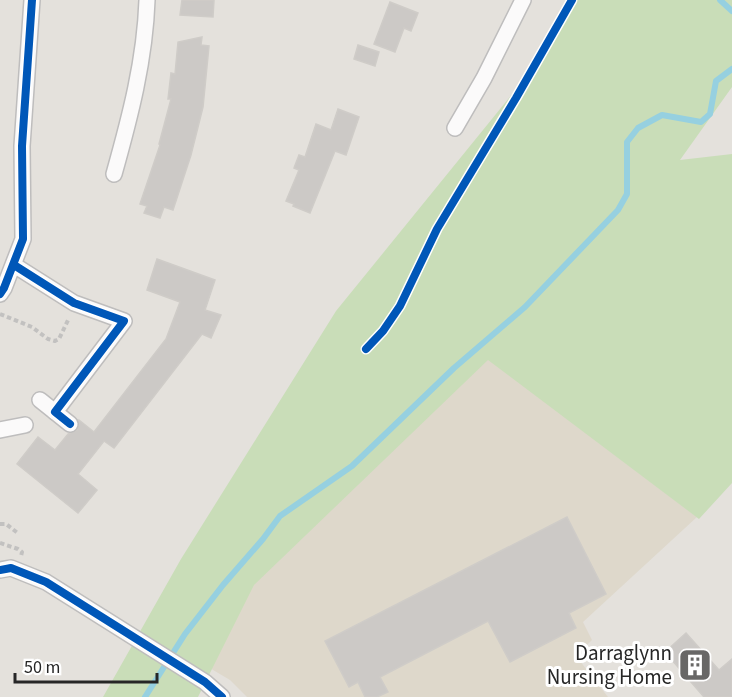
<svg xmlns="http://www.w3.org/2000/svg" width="732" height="697" font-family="'Source Sans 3',sans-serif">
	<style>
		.education { fill: #ded8cb }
		.green { fill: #c9ddb8 }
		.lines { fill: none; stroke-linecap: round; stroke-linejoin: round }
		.stream { stroke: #96d0e0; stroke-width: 6 }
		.building { fill: #ccc9c6; stroke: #cfccc8; stroke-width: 1.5 }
		.street-casing { stroke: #bebdbd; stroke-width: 18 }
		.path { stroke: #c2c1c0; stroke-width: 4; stroke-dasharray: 4.5 3; stroke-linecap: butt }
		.street { stroke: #fbfafa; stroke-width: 15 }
		.cycleway-casing { stroke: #fff; stroke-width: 11 }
		.cycleway { stroke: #0057b8; stroke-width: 8 }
		.labels { text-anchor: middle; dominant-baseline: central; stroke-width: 6; stroke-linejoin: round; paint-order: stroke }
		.poi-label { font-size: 21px; fill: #262626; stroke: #fff; text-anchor: end }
	</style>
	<rect width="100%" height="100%" fill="#e4e1dc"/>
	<polygon class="education" points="446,327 697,517 583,622 592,640 576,656 608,697 247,697 230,680 159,638"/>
	<polygon class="green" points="575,0 732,0 732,87 680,160 732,154 732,483 699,519 488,360 254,585 198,697 103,697 181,559 336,311 526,77"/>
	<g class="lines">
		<g class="stream">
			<polyline points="720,0 732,11"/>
			<polyline points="145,697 185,634 223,585 263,539 280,516 352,466 454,368 525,307 618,210 627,194 627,142 638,128 662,115 701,122 710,114 716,81 732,69"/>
		</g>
	</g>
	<g class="building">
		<polygon points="182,0 214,0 213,17 180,15"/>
		<polygon points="390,2 418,13 411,31 404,28 395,52 374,44"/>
		<polygon points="202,37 201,45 209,46 203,107 191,155 173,210 164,207 160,218 144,213 147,206 140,204 160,145 159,144 171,99 168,99 171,73 175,74 178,42"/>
		<polygon points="358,45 379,52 375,66 354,59"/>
		<polygon points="338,109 359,117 346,155 335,151 310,213 293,206 294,204 286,201 299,170 294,168 299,155 305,157 316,124 331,130"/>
		<polygon points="157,259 215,280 205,310 221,315 211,338 202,334 114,448 104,441 78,474 97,490 78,513 17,464 38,437 55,450 68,434 77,430 79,420 94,432 166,339 180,302 147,290"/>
		<polygon points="567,517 606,594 569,613 576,628 510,662 488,621 380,677 388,692 377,697 365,697 358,682 349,687 325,641"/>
		<polygon points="686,633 719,670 732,659 732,697 704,697 665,652"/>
	</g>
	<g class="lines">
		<g class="street-casing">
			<g id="street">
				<polyline points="455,128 484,78 523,0"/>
				<path d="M 114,174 C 130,117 145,60 147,0"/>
				<polyline points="14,265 74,303 124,321 55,412 70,424"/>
				<polyline points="0,294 4,288 23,239 22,146 32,0"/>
				<polyline points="40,400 55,412"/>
				<polyline points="0,430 25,425"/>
				<polyline points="0,570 11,568 46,582 205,682 222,697"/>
			</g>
		</g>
		<g class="path">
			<polyline points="0,314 32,327 48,339 55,341 59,339 69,318"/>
			<polyline points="0,524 6,524 19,534"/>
			<polyline points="0,543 18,549 22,552 21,556"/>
		</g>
		<use href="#street" class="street"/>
		<g class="cycleway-casing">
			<g id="cycleway">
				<polyline points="14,265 74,303 124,321 55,412 70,424"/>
				<polyline points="0,294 4,288 23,239 22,146 32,0"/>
				<polyline points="366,349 383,331 400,306 437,229 516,98 572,0"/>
				<polyline points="0,570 11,568 46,582 205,682 222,697"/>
			</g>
		</g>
		<use href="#cycleway" class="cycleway"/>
	</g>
	<defs>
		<g id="building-square" transform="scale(1.725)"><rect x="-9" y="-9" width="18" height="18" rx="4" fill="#686766" stroke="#fff"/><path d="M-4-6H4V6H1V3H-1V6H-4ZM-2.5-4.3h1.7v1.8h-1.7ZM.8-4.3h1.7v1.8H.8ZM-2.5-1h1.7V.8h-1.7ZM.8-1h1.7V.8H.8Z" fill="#fff"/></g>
	</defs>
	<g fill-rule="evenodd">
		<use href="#building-square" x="695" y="665"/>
	</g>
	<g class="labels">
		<g class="poi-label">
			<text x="672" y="653">Darraglynn<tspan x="672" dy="24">Nursing Home</tspan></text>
		</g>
	</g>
	<path d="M15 673v9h142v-9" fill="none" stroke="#262626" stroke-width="3"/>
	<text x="24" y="673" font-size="18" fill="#262626" stroke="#ffffff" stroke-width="4.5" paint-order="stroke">50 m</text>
</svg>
